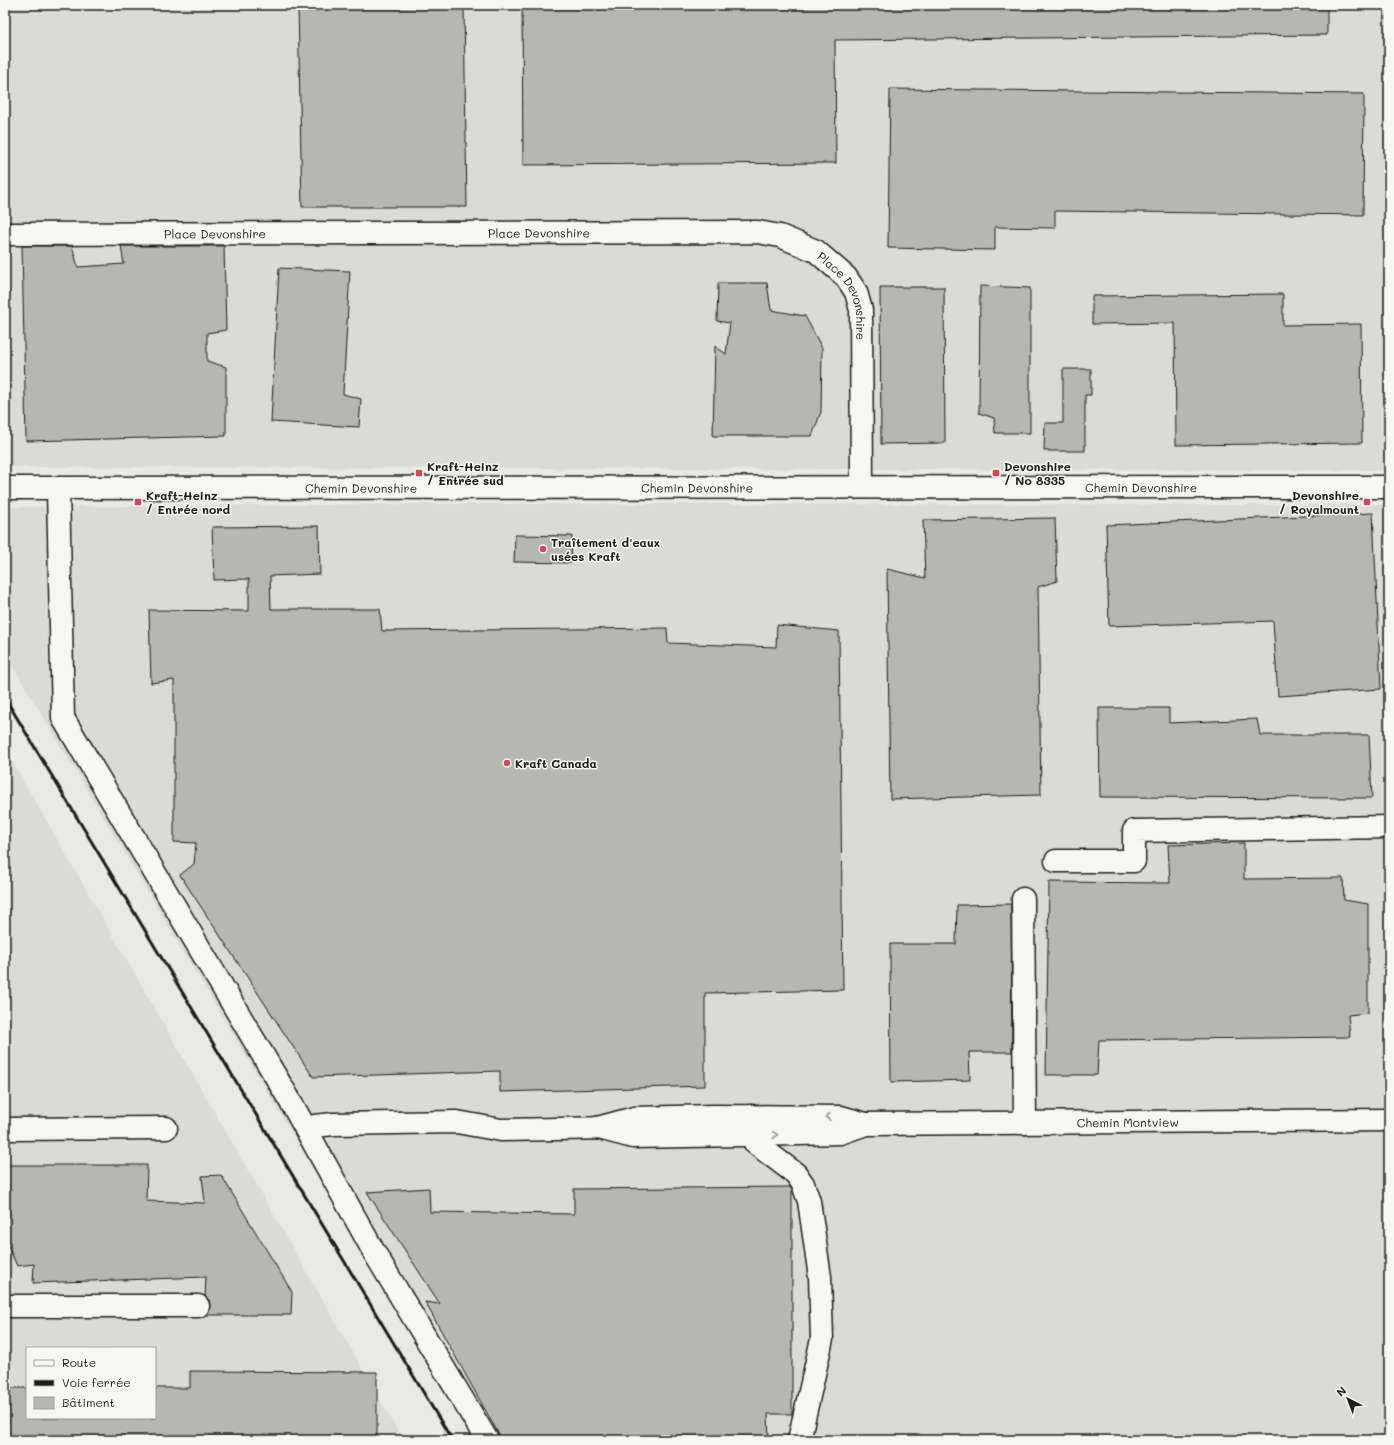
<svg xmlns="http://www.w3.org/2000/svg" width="1394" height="1445" font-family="Mali,sans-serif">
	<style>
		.built { fill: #dadad6; fill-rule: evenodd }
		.building { fill: #b6b6b3; stroke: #1c1c1c }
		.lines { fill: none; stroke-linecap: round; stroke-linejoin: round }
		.minor-casing { stroke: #1c1c1c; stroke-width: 25 }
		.minor { stroke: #f6f6f2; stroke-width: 22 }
		.rail { stroke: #1c1c1c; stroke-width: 3 }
		.oneway { stroke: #949492 }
		.poi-dot { fill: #d1495b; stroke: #f6f6f2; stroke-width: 1.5 }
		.labels { text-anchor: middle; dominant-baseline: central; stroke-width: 3; stroke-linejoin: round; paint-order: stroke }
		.street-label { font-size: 12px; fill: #1c1c1c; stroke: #f6f6f2 }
		.poi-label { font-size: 12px; font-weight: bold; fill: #1c1c1c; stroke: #f6f6f2; text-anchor: start }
	</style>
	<rect width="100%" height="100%" fill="#e9e9e5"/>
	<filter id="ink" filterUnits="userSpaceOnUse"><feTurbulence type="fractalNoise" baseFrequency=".025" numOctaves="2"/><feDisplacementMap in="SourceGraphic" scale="8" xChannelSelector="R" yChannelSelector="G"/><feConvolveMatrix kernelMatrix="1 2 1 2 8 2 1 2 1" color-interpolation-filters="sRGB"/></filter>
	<g filter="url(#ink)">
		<g class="built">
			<polygon points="5,5 1389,5 1389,470 5,467"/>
			<polygon points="443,504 1389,505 1389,1440 475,1440 5,653 5,507"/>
			<path d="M 5,749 L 275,1217 L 403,1440 L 5,1440 ZM 27,1348 L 155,1348 L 155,1418 L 27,1418 Z"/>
		</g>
		<g class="building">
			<polygon points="298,5 464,5 467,207 302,207"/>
			<polygon points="522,5 1327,5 1327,35 835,40 836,163 523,165"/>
			<polygon points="890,89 1364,94 1363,215 1055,211 1055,228 995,227 995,250 888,248"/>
			<polygon points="22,246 72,246 78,267 124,264 121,246 224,246 226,330 207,333 207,361 226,367 226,436 26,441"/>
			<polygon points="279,268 350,271 343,394 361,399 359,427 271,422"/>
			<polygon points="718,283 767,283 771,310 805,316 822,348 821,412 812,436 713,436 715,346 726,354 730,323 717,321"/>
			<polygon points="980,286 1030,288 1030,433 995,433 994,418 979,413"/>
			<polygon points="880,287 944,287 945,443 881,444"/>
			<polygon points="1283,294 1283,325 1361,324 1362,443 1176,445 1175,323 1092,324 1092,296"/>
			<polygon points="1063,369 1091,369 1091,395 1085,395 1085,451 1044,451 1045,423 1063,423"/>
			<polygon points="1373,513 1381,689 1278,696 1273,621 1109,626 1106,525"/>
			<polygon points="1055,518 1057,581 1038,587 1041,795 890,799 887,569 925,578 923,520"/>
			<polygon points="319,526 320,574 270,576 271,609 380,609 382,631 667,628 668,643 776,647 777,625 839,631 843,990 705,993 705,1086 500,1092 500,1071 313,1077 180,875 194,864 196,843 174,842 174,680 151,683 149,610 249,611 249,579 214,580 212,527"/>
			<polygon points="515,535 572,536 571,563 514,562"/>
			<polygon points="1099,708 1169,708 1169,723 1257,719 1260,735 1369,735 1372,798 1100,797"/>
			<polygon points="1244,843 1244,879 1343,878 1344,900 1368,904 1368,1013 1348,1015 1350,1037 1099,1040 1097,1075 1046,1075 1049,882 1170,883 1168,845"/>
			<polygon points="1011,904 1012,1052 969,1052 970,1080 891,1082 890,944 956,944 957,905"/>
			<polygon points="5,1165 147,1165 146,1201 205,1203 202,1176 221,1175 292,1292 291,1315 206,1315 210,1306 209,1300 205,1296 206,1277 33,1283 34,1264 17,1266 5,1239"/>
			<polygon points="790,1187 792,1190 792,1414 768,1414 769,1440 502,1440 425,1302 440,1304 367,1192 429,1188 430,1212 574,1214 574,1189"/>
			<polygon points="190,1371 377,1372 377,1440 5,1440 5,1388 27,1388 27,1418 155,1418 155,1388 190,1388"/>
		</g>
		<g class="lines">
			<g class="minor-casing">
				<g id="minor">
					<path id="s1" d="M 5,234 L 758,232 L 780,236 L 816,251 L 846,277 L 856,292 L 861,310 L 862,487"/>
					<path id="s2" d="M 5,488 L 1389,487"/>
					<polyline points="58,488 63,718 292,1104 374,1252 487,1440"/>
					<polyline points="1056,861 1134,861 1134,831 1389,827"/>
					<polyline points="1023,899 1025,1123"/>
					<polyline points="751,1116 752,1135 755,1143 796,1174 803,1184 809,1201 820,1277 822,1339 799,1440"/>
					<path id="s3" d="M 597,1128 L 634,1118 L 714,1116 L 841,1117 L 866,1124 L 1389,1120"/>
					<polyline points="599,1128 633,1137 798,1134 840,1133 866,1124"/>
					<polyline points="5,1129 166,1128"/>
					<polyline points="306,1130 315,1126 333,1124 457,1122 501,1130 611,1128"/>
					<polyline points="5,1306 198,1306"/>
				</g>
			</g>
			<use href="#minor" class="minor"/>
			<polyline class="rail" points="5,698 452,1440"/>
		</g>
		<defs><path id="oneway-chevron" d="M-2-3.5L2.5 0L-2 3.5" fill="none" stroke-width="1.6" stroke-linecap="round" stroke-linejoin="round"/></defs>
		<g class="oneway">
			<use href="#oneway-chevron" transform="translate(828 1117) rotate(180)"/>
			<use href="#oneway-chevron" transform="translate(775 1135) rotate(-1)"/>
		</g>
	</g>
	<g class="poi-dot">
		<rect x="415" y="469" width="8" height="8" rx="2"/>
		<rect x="992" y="469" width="8" height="8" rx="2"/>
		<rect x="134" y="498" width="8" height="8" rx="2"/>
		<rect x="1363" y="498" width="8" height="8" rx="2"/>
		<circle cx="543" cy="549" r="4"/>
		<circle cx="507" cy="763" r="4"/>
	</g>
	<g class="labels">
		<g class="street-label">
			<text stroke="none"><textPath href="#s1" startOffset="534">Place Devonshire</textPath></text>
			<text stroke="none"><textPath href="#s1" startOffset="210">Place Devonshire</textPath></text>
			<text stroke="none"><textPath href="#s1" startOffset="870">Place Devonshire</textPath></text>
			<text stroke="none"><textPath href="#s2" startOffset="692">Chemin Devonshire</textPath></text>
			<text stroke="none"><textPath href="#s2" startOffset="1136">Chemin Devonshire</textPath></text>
			<text stroke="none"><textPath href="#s2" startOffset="356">Chemin Devonshire</textPath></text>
			<text stroke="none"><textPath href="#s3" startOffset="533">Chemin Montview</textPath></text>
		</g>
		<g class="poi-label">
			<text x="427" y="466">Kraft-Heinz<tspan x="427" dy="14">/ Entrée sud</tspan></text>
			<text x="1004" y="466">Devonshire<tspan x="1004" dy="14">/ No 8335</tspan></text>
			<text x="146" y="495">Kraft-Heinz<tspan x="146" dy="14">/ Entrée nord</tspan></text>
			<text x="1359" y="495" text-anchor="end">Devonshire<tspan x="1359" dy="14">/ Royalmount</tspan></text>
			<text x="551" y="542">Traîtement d'eaux<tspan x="551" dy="14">usées Kraft</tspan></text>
			<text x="515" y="763">Kraft Canada</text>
		</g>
	</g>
	<rect width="1394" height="1445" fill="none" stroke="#f6f6f2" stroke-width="20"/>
	<rect x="10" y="10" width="1374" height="1425" fill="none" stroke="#1c1c1c" stroke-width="1.5" filter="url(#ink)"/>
	<rect x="26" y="1347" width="130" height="72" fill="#f6f6f2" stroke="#9f9f9c"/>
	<rect x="34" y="1360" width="20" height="6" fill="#f6f6f2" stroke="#9f9f9c"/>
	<text x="62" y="1367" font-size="12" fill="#1c1c1c">Route</text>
	<rect x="34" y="1380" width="20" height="6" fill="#1c1c1c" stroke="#9f9f9c"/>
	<text x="62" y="1387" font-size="12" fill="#1c1c1c">Voie ferrée</text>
	<rect x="34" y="1397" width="20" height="12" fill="#b6b6b3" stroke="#9f9f9c"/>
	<text x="62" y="1407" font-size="12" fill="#1c1c1c">Bâtiment</text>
	<g transform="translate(1348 1399) rotate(318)" stroke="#f6f6f2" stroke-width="3" paint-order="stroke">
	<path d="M0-3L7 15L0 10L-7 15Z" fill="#1c1c1c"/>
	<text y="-6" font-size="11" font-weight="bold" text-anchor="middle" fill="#1c1c1c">N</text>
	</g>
</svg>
